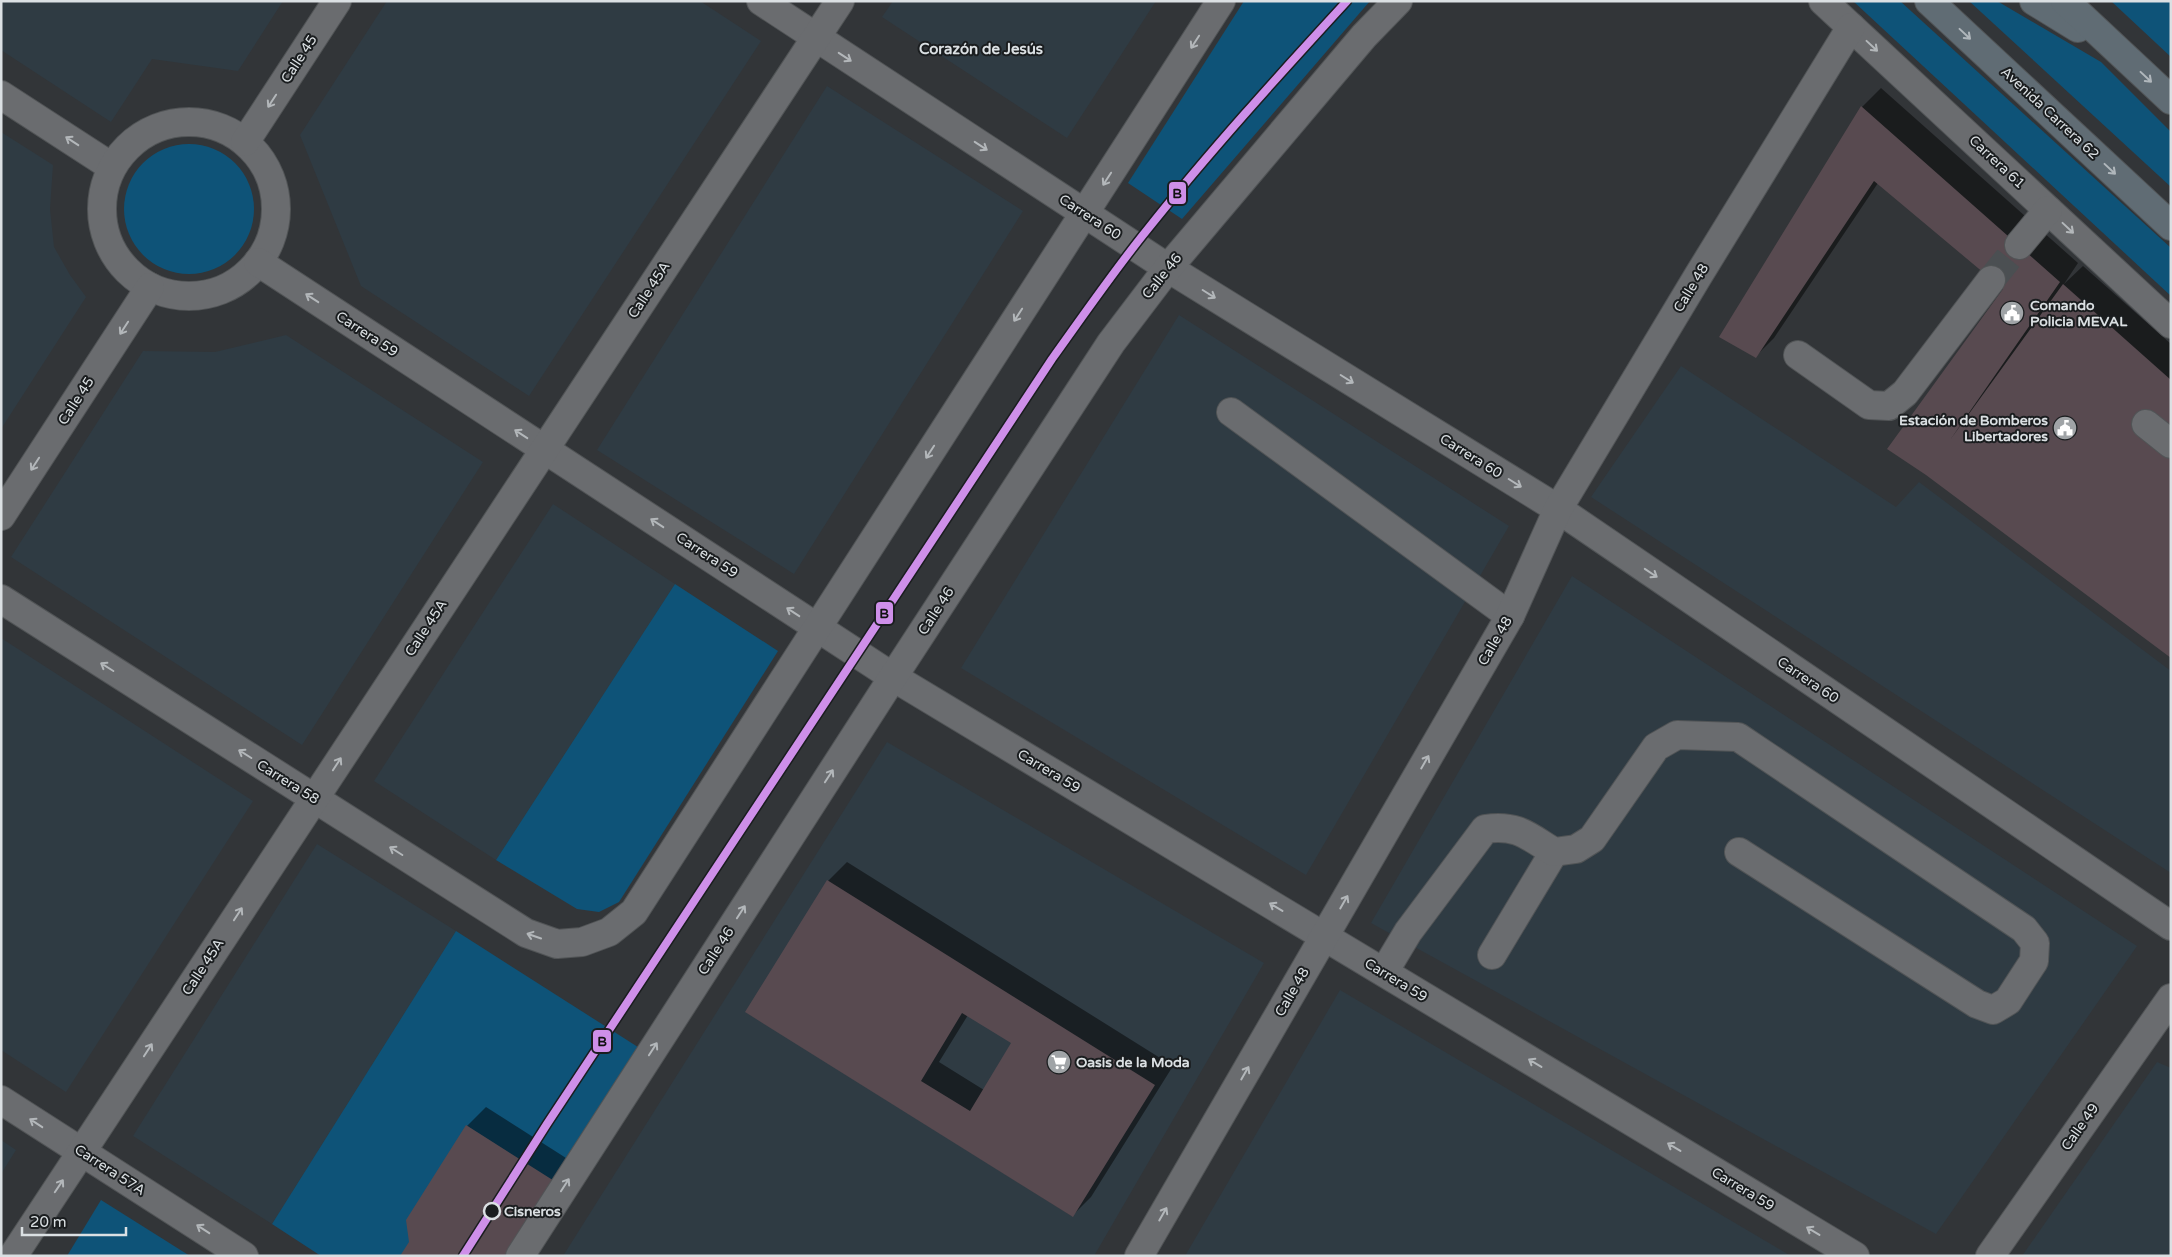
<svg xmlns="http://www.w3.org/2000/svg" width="2172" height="1257" font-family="'Varela Round',sans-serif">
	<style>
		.built { fill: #2f3b43 }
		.green { fill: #0e5378 }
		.shadow { fill: #0007; fill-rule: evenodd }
		.building { fill: #584a50; fill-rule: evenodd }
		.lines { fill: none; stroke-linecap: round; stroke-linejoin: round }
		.minor-tunnel { stroke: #4b4f52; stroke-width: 28; stroke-dasharray: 28 14; stroke-linecap: butt }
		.minor-casing { stroke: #515456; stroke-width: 30 }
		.highway-casing { stroke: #515456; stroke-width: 30 }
		.minor { stroke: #6a6c6f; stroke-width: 28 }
		.highway { stroke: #606c74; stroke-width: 28 }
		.metro-1-casing { stroke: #1a1d1f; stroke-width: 11 }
		.metro-1 { stroke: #ce8fe9; stroke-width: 8 }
		.oneway { stroke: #b0b7bc }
		.oneway2 { stroke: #b3b7ba }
		.stop-dot { fill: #1a1d1f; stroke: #dbe0e3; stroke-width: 2.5 }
		.labels { text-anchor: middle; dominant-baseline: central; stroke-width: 4; stroke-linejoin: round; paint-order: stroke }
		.street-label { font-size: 14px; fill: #dbe0e3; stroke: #1a1d1f }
		.poi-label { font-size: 14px; font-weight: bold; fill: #dbe0e3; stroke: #1a1d1f; text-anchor: start }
		.stop-label { font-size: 14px; font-weight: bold; fill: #dbe0e3; stroke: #1a1d1f; text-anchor: start }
		.neighbourhood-label { font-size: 15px; font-weight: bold; fill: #dbe0e3; stroke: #1a1d1f }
		.line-badge { stroke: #1a1d1f; stroke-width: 2 }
		.pale-badge-label { font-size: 14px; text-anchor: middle; font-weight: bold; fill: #111 }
	</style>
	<rect width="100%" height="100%" fill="#323538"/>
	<g class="built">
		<polygon points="1,1 283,1 238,71 152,59 111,122 1,50"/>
		<polygon points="387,1 700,1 761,41 529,396 361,286 300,135"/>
		<polygon points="893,1 1156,1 1067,138 882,17"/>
		<polygon points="827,86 1023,211 794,574 597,450"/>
		<polygon points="1,132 53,165 50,209 54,247 70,275 86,297 1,429"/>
		<polygon points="1179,315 1509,526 1306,875 961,668"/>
		<polygon points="286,335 483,462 302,745 11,557 143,351 215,352"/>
		<polygon points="1681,366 1896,507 1919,482 2171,671 2171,873 1591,497"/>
		<polygon points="553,504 675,584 496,860 374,781"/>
		<polygon points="1572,576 2137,946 1936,1234 1371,923"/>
		<polygon points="1,638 253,801 66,1092 1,1050"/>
		<polygon points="887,742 1264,963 1094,1256 563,1256"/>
		<polygon points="317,844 456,931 272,1224 133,1136"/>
		<polygon points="1340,990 1791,1256 1185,1256"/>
		<polygon points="2157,1062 2171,1068 2171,1256 2022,1256"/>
		<polygon points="1,1140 16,1150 1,1174"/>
	</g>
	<g class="green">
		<polygon points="1244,1 1370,1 1182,219 1128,183"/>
		<polygon points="1853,1 1900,1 2171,248 2171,296"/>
		<polygon points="1969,1 1997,1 2101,62 2171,132 2171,187"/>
		<polygon points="2111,1 2171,1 2171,57"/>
		<circle cx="189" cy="209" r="65"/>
		<polygon points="675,584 778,651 619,902 599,912 577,909 496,860"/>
		<polygon points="456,931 641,1049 510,1256 321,1256 272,1224"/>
		<polygon points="101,1200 190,1256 67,1256"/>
	</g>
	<g class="shadow">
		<polygon points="1881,88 2078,263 2064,284 2083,266 2171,344 2171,657 1926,474 2005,289 1878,183 1774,338 1755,357 1721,337 1862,107"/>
		<path d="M 847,862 L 1173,1066 L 1091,1197 L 1072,1216 L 746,1012 L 828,881 ZM 968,1015 L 1013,1042 L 984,1090 L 939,1062 Z"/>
		<polygon points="486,1107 577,1165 520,1256 410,1243 408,1221 467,1126"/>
	</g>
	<g class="building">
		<polygon points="1861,106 2060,282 1950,440 2063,284 2171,380 2171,658 1926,475 1887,449 2003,289 1874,181 1756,358 1719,337"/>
		<path d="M 827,880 L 1155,1085 L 1073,1217 L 745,1012 ZM 962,1013 L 1011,1043 L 970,1111 L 921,1081 Z"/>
		<polygon points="466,1125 559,1184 515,1256 400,1256 409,1242 406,1220"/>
	</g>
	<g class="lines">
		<polyline class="minor-tunnel" points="1991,280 2019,245"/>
		<g class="minor-casing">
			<g id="minor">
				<polyline points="761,1 1168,268 1558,509 2171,926"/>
				<polyline points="1823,1 2171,324"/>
				<polyline points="1,95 112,167"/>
				<circle cx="189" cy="209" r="87"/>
				<polyline points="245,142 337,1"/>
				<polyline points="2019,245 2048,210"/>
				<polyline points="258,262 893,677 1855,1256"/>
				<polyline points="1798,355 1869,405 1889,406 1905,393 1991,280"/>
				<polyline points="1231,412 1510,616"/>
				<polyline points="2146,424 2171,444"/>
				<polyline points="1,516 150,287"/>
				<polyline points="1,599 526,933 557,944 582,942 609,932 634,912 1221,1"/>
				<polyline points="1492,955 1554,852"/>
				<path d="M 1384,972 L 1408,932 L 1485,829 C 1517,824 1528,836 1554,852 L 1576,849 L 1592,839 L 1656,747 L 1677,735 L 1738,737 L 2024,929 L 2035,943 L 2034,961 L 2008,1001 L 1993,1010 L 1977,1004 L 1739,852"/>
				<polyline points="1,1100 244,1256"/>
				<polyline points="13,1256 840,1"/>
				<polyline points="520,1256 893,677 1111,343 1168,268 1364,36 1398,1"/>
				<polyline points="1139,1256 1510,616 1558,509 1698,276 1851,27"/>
				<polyline points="1990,1256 2171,998"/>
			</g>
		</g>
		<g class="highway-casing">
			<g id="highway">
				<polyline points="1929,1 2171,226"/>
				<polyline points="2034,1 2078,28"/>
				<polyline points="2065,1 2171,100"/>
			</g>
		</g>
		<use href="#minor" class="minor"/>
		<use href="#highway" class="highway"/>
		<g class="metro-1-casing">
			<path id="metro-1" d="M 463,1256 L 547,1124 L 1052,359 C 1083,316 1113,272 1147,230 C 1210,151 1278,76 1347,1"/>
		</g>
		<use href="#metro-1" class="metro-1"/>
	</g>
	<defs><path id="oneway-shaft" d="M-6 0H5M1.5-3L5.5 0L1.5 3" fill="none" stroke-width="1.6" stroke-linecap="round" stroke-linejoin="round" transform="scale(1.25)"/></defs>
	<g class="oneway">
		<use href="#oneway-shaft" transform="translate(1965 34) rotate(43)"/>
		<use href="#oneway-shaft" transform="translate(2146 77) rotate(43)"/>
		<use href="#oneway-shaft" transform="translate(2110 169) rotate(43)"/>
	</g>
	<g class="oneway2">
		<use href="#oneway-shaft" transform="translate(1195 42) rotate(123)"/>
		<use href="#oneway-shaft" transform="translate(1872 46) rotate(43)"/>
		<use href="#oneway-shaft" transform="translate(845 57) rotate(33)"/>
		<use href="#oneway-shaft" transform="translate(272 101) rotate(123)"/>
		<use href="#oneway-shaft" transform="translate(72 141) rotate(-147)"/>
		<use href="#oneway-shaft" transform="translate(981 146) rotate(33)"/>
		<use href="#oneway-shaft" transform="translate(1107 179) rotate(123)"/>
		<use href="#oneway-shaft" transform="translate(2068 228) rotate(43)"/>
		<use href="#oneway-shaft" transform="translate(1209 294) rotate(32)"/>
		<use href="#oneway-shaft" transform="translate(312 298) rotate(-147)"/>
		<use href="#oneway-shaft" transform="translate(1018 315) rotate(123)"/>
		<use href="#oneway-shaft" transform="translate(124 328) rotate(123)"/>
		<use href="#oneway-shaft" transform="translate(1347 379) rotate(32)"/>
		<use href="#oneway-shaft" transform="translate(521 434) rotate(-147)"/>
		<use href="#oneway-shaft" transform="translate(930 452) rotate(123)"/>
		<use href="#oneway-shaft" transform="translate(35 464) rotate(123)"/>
		<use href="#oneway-shaft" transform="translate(1515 483) rotate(32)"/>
		<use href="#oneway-shaft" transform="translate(657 523) rotate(-147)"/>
		<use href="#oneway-shaft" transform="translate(1651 573) rotate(34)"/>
		<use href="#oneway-shaft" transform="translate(793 612) rotate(-147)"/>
		<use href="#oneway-shaft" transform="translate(107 667) rotate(-148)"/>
		<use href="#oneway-shaft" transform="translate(245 754) rotate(-148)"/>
		<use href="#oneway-shaft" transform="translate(1425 762) rotate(-60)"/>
		<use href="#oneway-shaft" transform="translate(337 764) rotate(-57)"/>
		<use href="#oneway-shaft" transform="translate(829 776) rotate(-57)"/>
		<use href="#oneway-shaft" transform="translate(396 851) rotate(-148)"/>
		<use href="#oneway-shaft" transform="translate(1344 902) rotate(-60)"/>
		<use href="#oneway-shaft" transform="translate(1276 907) rotate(-149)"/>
		<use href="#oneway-shaft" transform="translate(741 912) rotate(-57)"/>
		<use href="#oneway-shaft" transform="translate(238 914) rotate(-57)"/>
		<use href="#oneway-shaft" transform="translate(534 936) rotate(-161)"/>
		<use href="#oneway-shaft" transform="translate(653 1049) rotate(-57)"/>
		<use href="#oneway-shaft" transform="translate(148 1050) rotate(-57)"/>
		<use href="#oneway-shaft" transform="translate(1535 1063) rotate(-149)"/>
		<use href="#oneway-shaft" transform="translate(1245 1073) rotate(-60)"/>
		<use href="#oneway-shaft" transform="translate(36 1123) rotate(-147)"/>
		<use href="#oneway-shaft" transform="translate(1674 1147) rotate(-149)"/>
		<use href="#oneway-shaft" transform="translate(565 1185) rotate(-57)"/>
		<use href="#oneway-shaft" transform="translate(59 1186) rotate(-56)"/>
		<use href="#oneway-shaft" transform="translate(1163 1214) rotate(-60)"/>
		<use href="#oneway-shaft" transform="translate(203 1229) rotate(-147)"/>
		<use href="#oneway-shaft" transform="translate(1813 1231) rotate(-149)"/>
	</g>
	<defs>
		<g id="civic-disc" transform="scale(1.25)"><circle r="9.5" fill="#a0a4a7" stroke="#1a1d1f"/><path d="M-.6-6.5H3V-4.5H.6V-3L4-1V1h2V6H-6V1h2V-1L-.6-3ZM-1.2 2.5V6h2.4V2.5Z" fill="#fff"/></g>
		<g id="supermarket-disc" transform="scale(1.25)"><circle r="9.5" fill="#a0a4a7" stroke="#1a1d1f"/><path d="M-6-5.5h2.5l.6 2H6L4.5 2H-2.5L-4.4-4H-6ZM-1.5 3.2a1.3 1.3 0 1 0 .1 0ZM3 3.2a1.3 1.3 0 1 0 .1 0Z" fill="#fff"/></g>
	</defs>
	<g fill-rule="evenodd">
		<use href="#civic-disc" x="2012" y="313"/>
		<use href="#civic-disc" x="2065" y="428"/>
		<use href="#supermarket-disc" x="1059" y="1062"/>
	</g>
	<circle class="stop-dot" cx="492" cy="1211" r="8"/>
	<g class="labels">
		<g class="street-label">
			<text transform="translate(299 59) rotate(-57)">Calle 45</text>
			<text transform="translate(2050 113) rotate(43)">Avenida Carrera 62</text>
			<text transform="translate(1997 162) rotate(43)">Carrera 61</text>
			<text transform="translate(1090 217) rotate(33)">Carrera 60</text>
			<text transform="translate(1162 276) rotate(-51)">Calle 46</text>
			<text transform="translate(1691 288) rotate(-59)">Calle 48</text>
			<text transform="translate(649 290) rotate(-57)">Calle 45A</text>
			<text transform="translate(367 334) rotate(33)">Carrera 59</text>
			<text transform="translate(76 401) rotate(-57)">Calle 45</text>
			<text transform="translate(1471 456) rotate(32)">Carrera 60</text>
			<text transform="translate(707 555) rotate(33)">Carrera 59</text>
			<text transform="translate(936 611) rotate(-57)">Calle 46</text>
			<text transform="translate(426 628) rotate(-57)">Calle 45A</text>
			<text transform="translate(1495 641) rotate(-60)">Calle 48</text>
			<text transform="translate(1808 680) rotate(34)">Carrera 60</text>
			<text transform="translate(1049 771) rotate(31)">Carrera 59</text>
			<text transform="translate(288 782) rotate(32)">Carrera 58</text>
			<text transform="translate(716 951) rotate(-57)">Calle 46</text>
			<text transform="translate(203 967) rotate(-57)">Calle 45A</text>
			<text transform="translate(1396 980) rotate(31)">Carrera 59</text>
			<text transform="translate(1292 992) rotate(-60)">Calle 48</text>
			<text transform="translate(2080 1127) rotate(-55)">Calle 49</text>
			<text transform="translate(110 1170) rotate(33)">Carrera 57A</text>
			<text transform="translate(1743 1189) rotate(31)">Carrera 59</text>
		</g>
		<g class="poi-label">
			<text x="2030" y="305">Comando<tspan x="2030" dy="16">Policia MEVAL</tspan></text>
			<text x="2048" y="420" text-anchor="end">Estación de Bomberos<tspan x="2048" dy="16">Libertadores</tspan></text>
			<text x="1076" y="1062">Oasis de la Moda</text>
		</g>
		<g class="stop-label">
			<text x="504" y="1211">Cisneros</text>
		</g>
		<g class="neighbourhood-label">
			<text x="981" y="49">Corazón de Jesús</text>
		</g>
	</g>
	<g class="line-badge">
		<rect x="1168" y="181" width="19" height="24" rx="5" fill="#ce8fe9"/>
		<rect x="875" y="601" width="19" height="24" rx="5" fill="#ce8fe9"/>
		<rect x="592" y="1029" width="20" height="24" rx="5" fill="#ce8fe9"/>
	</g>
	<g class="pale-badge-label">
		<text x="1177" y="198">B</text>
		<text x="884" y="618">B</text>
		<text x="602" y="1046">B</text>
	</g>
	<rect width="2172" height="1257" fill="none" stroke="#dbe0e3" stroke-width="5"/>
	<path d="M22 1227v8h104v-8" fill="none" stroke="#dbe0e3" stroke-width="2.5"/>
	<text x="30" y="1227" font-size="15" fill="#dbe0e3" stroke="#1a1d1f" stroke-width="4" paint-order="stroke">20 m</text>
</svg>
